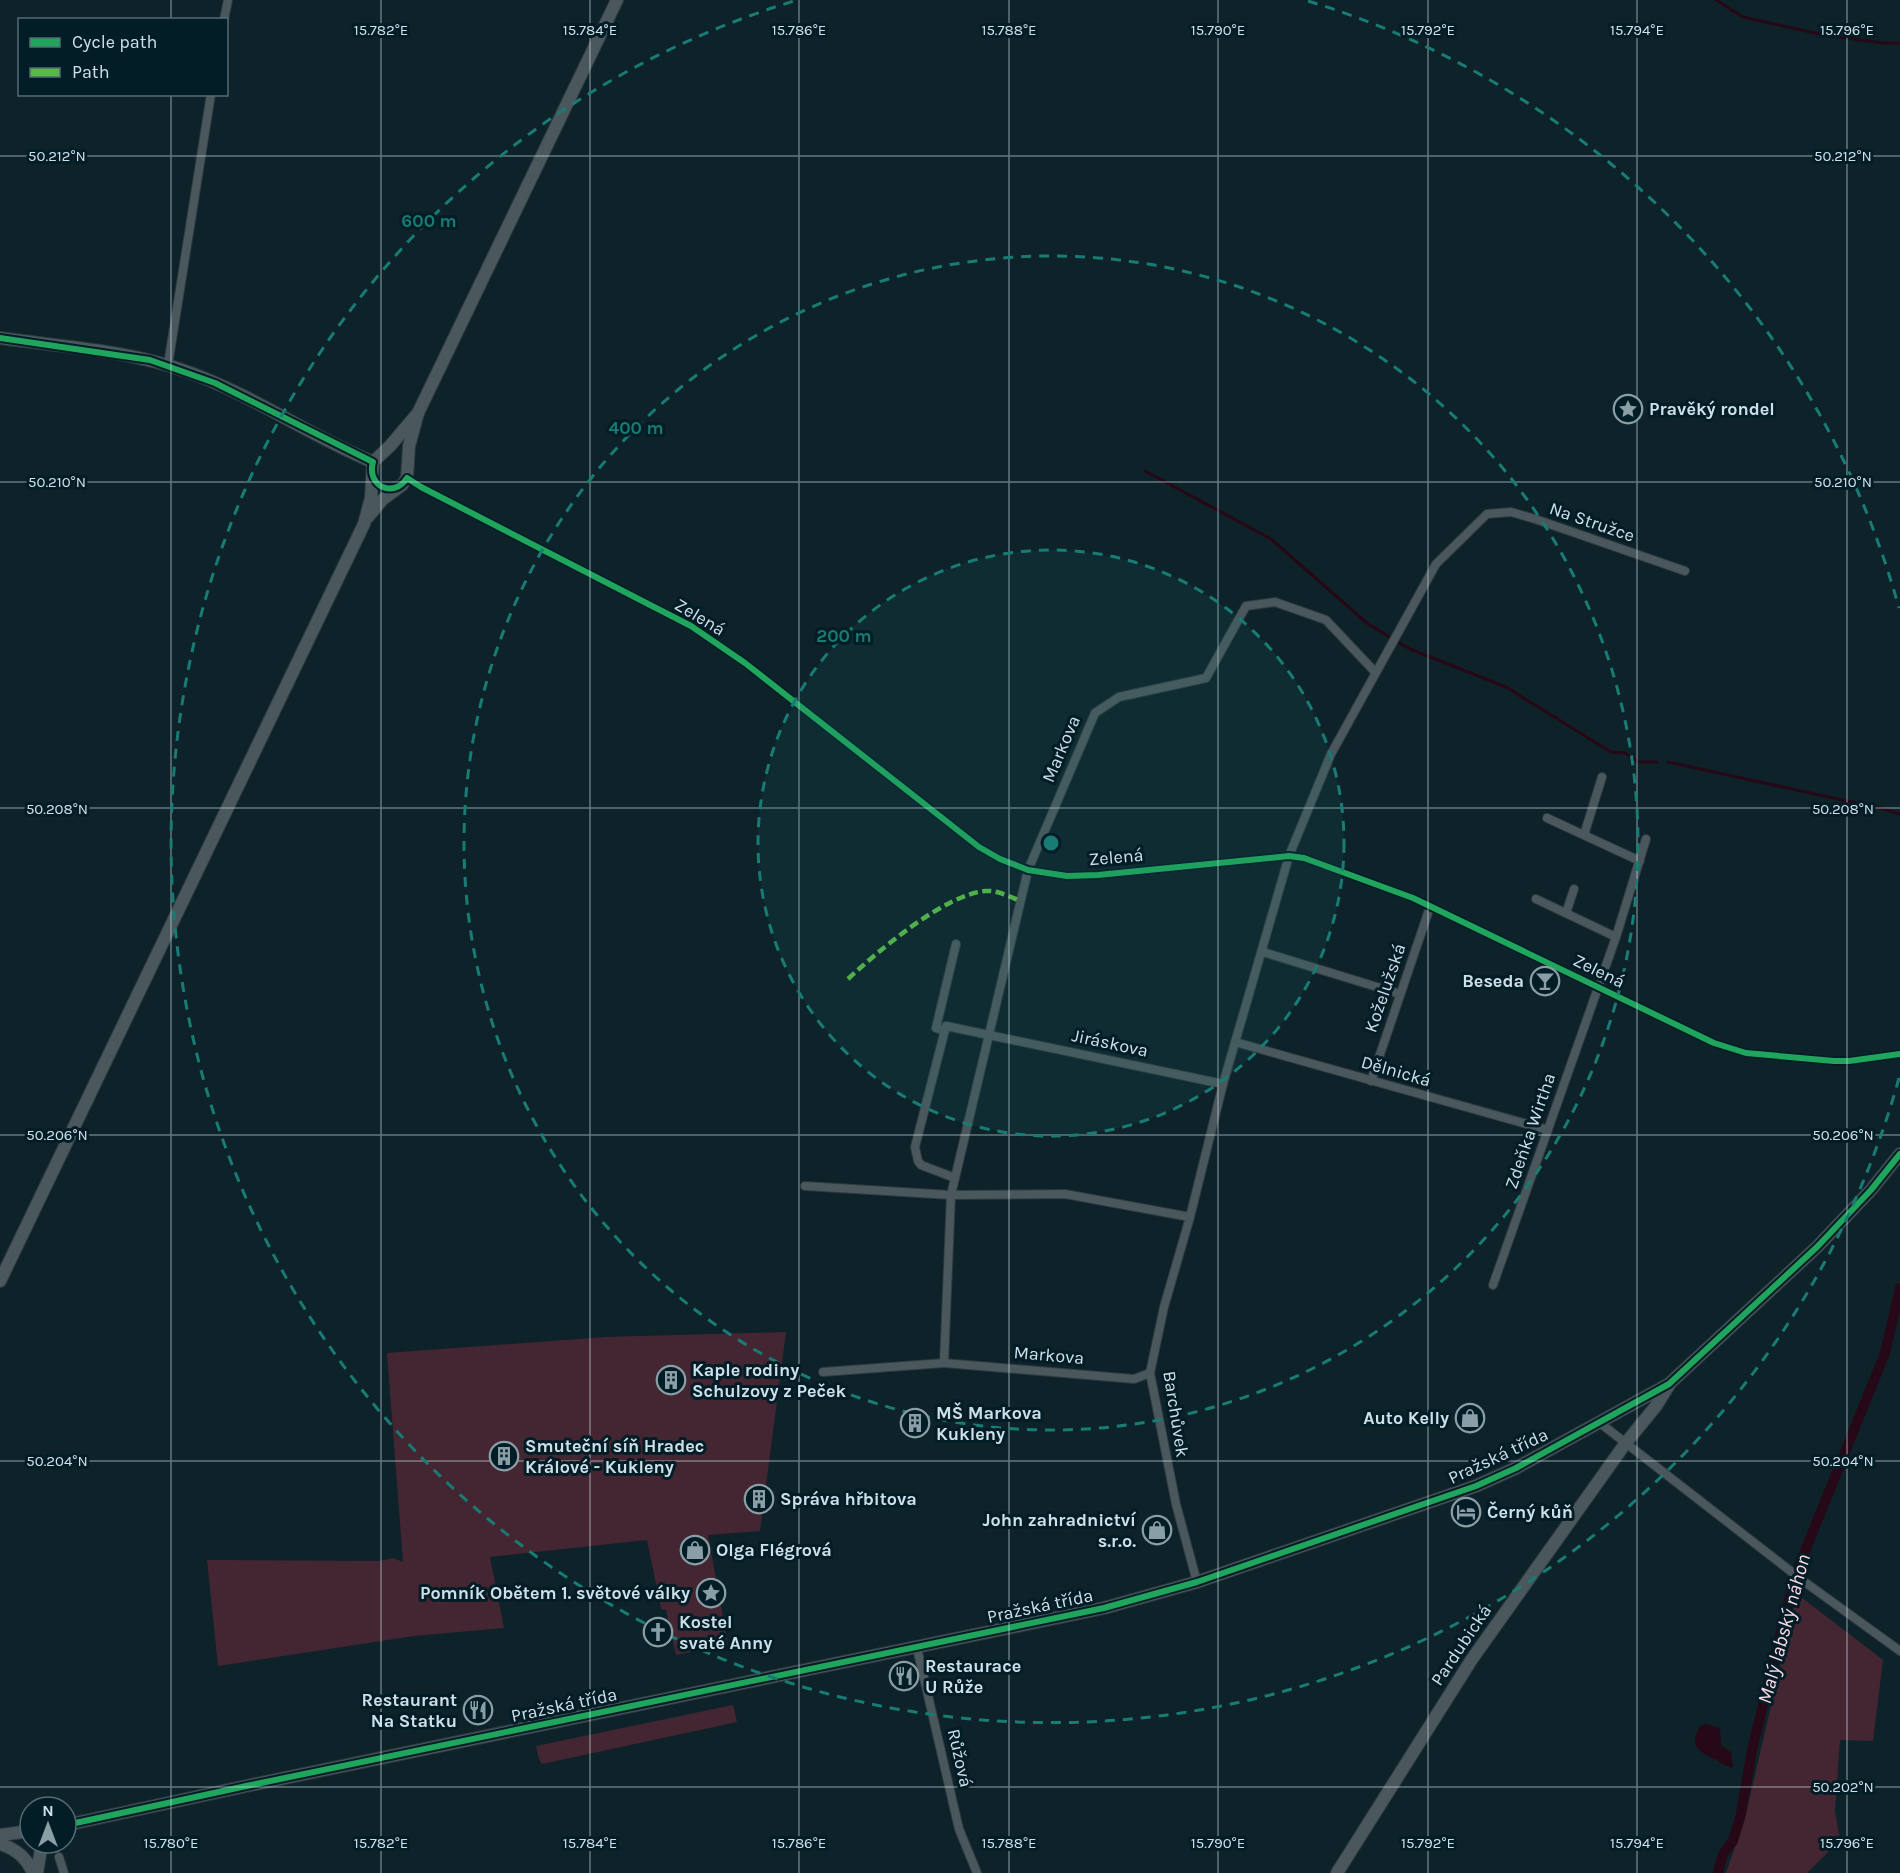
<svg xmlns="http://www.w3.org/2000/svg" width="1900" height="1873" font-family="Karla,sans-serif">
	<style>
		.green { fill: #442633 }
		.water { fill: #260817 }
		.lines { fill: none; stroke-linecap: round; stroke-linejoin: round }
		.stream { stroke: #260817; stroke-width: 3 }
		.canal { stroke: #260817; stroke-width: 10 }
		.street-casing { stroke: #2e3a41; stroke-width: 10 }
		.secondary-casing { stroke: #2e3a41; stroke-width: 14 }
		.street { stroke: #4a585d; stroke-width: 8 }
		.secondary { stroke: #4a585d; stroke-width: 12 }
		.quiet { stroke: #58b947; stroke-width: 4.5; stroke-dasharray: 9 4.5; stroke-linecap: butt }
		.cycleway-casing { stroke: #031d27; stroke-width: 10 }
		.cycleway { stroke: #20a55d; stroke-width: 6 }
		.ticks { fill: none; stroke: #cde0e8; stroke-width: 1.5; stroke-opacity: 0.45 }
		.ring { fill: none; stroke: #187b74; stroke-width: 3; stroke-dasharray: 10 8 }
		.labels { text-anchor: middle; dominant-baseline: central; stroke-width: 6; stroke-linejoin: round; paint-order: stroke }
		.poi-label { font-size: 18px; font-weight: bold; fill: #cde0e8; stroke: #031d27; text-anchor: start }
		.street-label { font-size: 18px; fill: #cde0e8; stroke: #031d27 }
		.water-label { font-size: 20px; font-style: italic; fill: #fadae5; stroke: #031d27 }
		.ticks-label { font-size: 15px; text-anchor: middle; fill: #cde0e8; stroke: #031d27; stroke-width: 6; stroke-linejoin: round; paint-order: stroke }
		.centre { fill: #187b74; stroke: #031d27; stroke-width: 3 }
		.ring-label { font-size: 18px; text-anchor: middle; font-weight: bold; fill: #187b74; stroke: #031d27; stroke-width: 6; stroke-linejoin: round; paint-order: stroke }
	</style>
	<rect width="100%" height="100%" fill="#0e2229"/>
	<g class="green">
		<polygon points="786,1332 760,1531 708,1535 728,1645 676,1655 666,1610 661,1609 647,1540 490,1557 504,1628 414,1636 218,1666 207,1560 379,1561 393,1558 403,1562 387,1353 606,1337"/>
		<polygon points="1797,1594 1883,1660 1873,1741 1840,1740 1835,1811 1840,1840 1807,1873 1726,1873 1745,1818"/>
		<polygon points="733,1705 737,1722 542,1764 539,1759 536,1746"/>
	</g>
	<path class="water" d="M 1707,1724 L 1720,1729 L 1721,1746 L 1731,1752 L 1733,1768 C 1725,1766 1719,1761 1712,1758 C 1695,1750 1690,1743 1701,1725 Z"/>
	<g class="lines">
		<g class="stream">
			<polyline points="1716,0 1743,17 1824,35 1884,43 1900,43"/>
			<polyline points="1145,471 1271,539 1368,624 1410,649 1506,687 1611,752 1625,753 1639,762 1657,762"/>
			<polyline points="1668,762 1884,809 1900,814"/>
		</g>
		<polyline class="canal" points="1718,1873 1723,1854 1733,1841 1741,1814 1752,1750 1795,1576 1885,1353 1900,1288"/>
		<g class="street-casing">
			<g id="street">
				<polyline points="224,20 228,0"/>
				<polyline points="168,365 211,94"/>
				<polyline points="407,478 421,487 691,626 745,663 979,847 1000,859 1028,870 1067,876 1098,875 1289,856 1304,858 1413,898 1714,1043 1746,1053 1834,1061 1849,1061 1900,1054"/>
				<polyline points="1547,818 1640,861"/>
				<polyline points="1584,835 1602,777"/>
				<polyline points="1536,899 1616,937"/>
				<polyline points="1566,913 1574,889"/>
				<polyline points="1263,952 1400,994"/>
				<polyline points="945,1031 936,1028 956,944"/>
				<polyline points="1235,1042 1548,1130"/>
				<polyline points="1371,1081 1430,907"/>
				<polyline points="955,1178 921,1165 918,1161 915,1147 946,1026 1223,1084"/>
				<polyline points="805,1186 951,1195 1065,1194 1190,1217 1223,1084 1289,856 1331,754 1436,564 1487,514 1511,512 1535,519 1685,571"/>
				<polyline points="1190,1217 1164,1307 1150,1373 1176,1504 1197,1582"/>
				<polyline points="1493,1285 1616,937 1646,839"/>
				<polyline points="823,1372 944,1363"/>
				<polyline points="1150,1373 1134,1379 944,1363 951,1195 1028,870 1095,713 1119,697 1206,678 1246,606 1275,602 1326,620 1375,672"/>
				<polyline points="1600,1423 1802,1580 1900,1651"/>
				<polyline points="917,1648 959,1829 977,1873"/>
				<polyline points="59,1857 64,1873"/>
			</g>
		</g>
		<g class="secondary-casing">
			<g id="secondary">
				<path d="M 0,338 C 63,347 129,350 188,372 C 253,395 310,436 373,462"/>
				<polyline points="368,517 382,500 402,485 407,478 409,446 418,413 617,0"/>
				<polyline points="0,1281 364,524 371,498 373,462 390,446 418,413"/>
				<polyline points="66,1825 251,1785 1104,1608 1197,1582 1476,1486 1516,1468 1669,1384 1817,1247 1871,1190 1900,1154"/>
				<polyline points="0,1835 30,1831"/>
				<path d="M 0,1844 C 16,1849 27,1858 33,1873"/>
				<polyline points="37,1873 42,1843"/>
				<polyline points="1337,1873 1472,1659 1625,1444 1656,1406 1669,1385"/>
			</g>
		</g>
		<use href="#street" class="street"/>
		<use href="#secondary" class="secondary"/>
		<path class="quiet" d="M 848,979 C 878,951 944,895 985,891 C 998,890 1010,897 1021,901"/>
		<g class="cycleway-casing">
			<g id="cycleway">
				<path d="M 0,338 L 150,360 L 215,383 L 373,462 C 366,486 394,499 407,478 L 421,487 L 691,626 L 745,663 L 979,847 L 1000,859 L 1028,870 L 1067,876 L 1098,875 L 1289,856 L 1304,858 L 1413,898 L 1714,1043 L 1746,1053 L 1834,1061 L 1849,1061 L 1900,1054"/>
				<polyline points="66,1825 251,1785 1104,1608 1197,1582 1476,1486 1516,1468 1669,1384 1817,1247 1871,1190 1900,1154"/>
			</g>
		</g>
		<use href="#cycleway" class="cycleway"/>
	</g>
	<path class="ticks" d="M 171,0 L 171,20M 381,0 L 381,1873M 590,0 L 590,1873M 799,0 L 799,1873M 1009,0 L 1009,1873M 1218,0 L 1218,1873M 1428,0 L 1428,1873M 1637,0 L 1637,1873M 1847,0 L 1847,1873M 171,94 L 171,1873M 0,156 L 1900,156M 0,482 L 1900,482M 0,808 L 1900,808M 0,1135 L 1900,1135M 0,1461 L 1900,1461M 0,1787 L 1900,1787"/>
	<circle cx="1051" cy="843" r="293" fill="#187b74" fill-opacity=".12"/>
	<g class="ring">
		<circle cx="1051" cy="843" r="293"/>
		<circle cx="1051" cy="843" r="587"/>
		<path d="M1899 1078A880 880 0 1 1 794 1M1308 1A880 880 0 0 1 1899 608"/>
	</g>
	<defs>
		<g id="sight-ring" transform="scale(1.5)"><circle r="9.5" fill="#031d27" stroke="#8a9ea5" stroke-width="1.5"/><path d="M0-6L1.8-2.2L6-1.7L2.9 1.2L3.7 5.4L0 3.3L-3.7 5.4L-2.9 1.2L-6-1.7L-1.8-2.2Z" fill="#8a9ea5"/></g>
		<g id="bar-ring" transform="scale(1.5)"><circle r="9.5" fill="#031d27" stroke="#8a9ea5" stroke-width="1.5"/><path d="M-6-5H6L.8 .8V4.5H3.5V6h-7V4.5H-.8V.8Z" fill="#8a9ea5"/></g>
		<g id="building-ring" transform="scale(1.5)"><circle r="9.5" fill="#031d27" stroke="#8a9ea5" stroke-width="1.5"/><path d="M-4-6H4V6H1V3H-1V6H-4ZM-2.5-4.3h1.7v1.8h-1.7ZM.8-4.3h1.7v1.8H.8ZM-2.5-1h1.7V.8h-1.7ZM.8-1h1.7V.8H.8Z" fill="#8a9ea5"/></g>
		<g id="shop-ring" transform="scale(1.5)"><circle r="9.5" fill="#031d27" stroke="#8a9ea5" stroke-width="1.5"/><path d="M-5-2.5h2.3a2.7 3.5 0 0 1 5.4 0H5L5.5 6h-11ZM-1.5-2.5h3a1.5 2.3 0 0 0-3 0Z" fill="#8a9ea5"/></g>
		<g id="hotel-ring" transform="scale(1.5)"><circle r="9.5" fill="#031d27" stroke="#8a9ea5" stroke-width="1.5"/><path d="M-6-4.5h1.5V1H6V5H4.5V3h-9V5H-6ZM-4 0a1.8 1.8 0 1 1 3.6 0ZM.5 0V-2.5h3Q6-2.5 6 0Z" fill="#8a9ea5"/></g>
		<g id="church-ring" transform="scale(1.5)"><circle r="9.5" fill="#031d27" stroke="#8a9ea5" stroke-width="1.5"/><path d="M-1.2-6h2.4v3.5h3.3v2.4h-3.3V6h-2.4V-.1h-3.3v-2.4h3.3Z" fill="#8a9ea5"/></g>
		<g id="restaurant-ring" transform="scale(1.5)"><circle r="9.5" fill="#031d27" stroke="#8a9ea5" stroke-width="1.5"/><path d="M-5-6h1v4h1v-4h1v4h1v-4h1v5L-1.5 .5V6h-2V.5L-5-1ZM5-6V6H3V1.5H1.5Q1.5-4 5-6Z" fill="#8a9ea5"/></g>
	</defs>
	<g fill-rule="evenodd">
		<use href="#sight-ring" x="1628" y="409"/>
		<use href="#bar-ring" x="1545" y="981"/>
		<use href="#building-ring" x="671" y="1380"/>
		<use href="#shop-ring" x="1470" y="1418"/>
		<use href="#building-ring" x="915" y="1423"/>
		<use href="#building-ring" x="504" y="1456"/>
		<use href="#building-ring" x="759" y="1499"/>
		<use href="#hotel-ring" x="1466" y="1512"/>
		<use href="#shop-ring" x="1157" y="1530"/>
		<use href="#shop-ring" x="695" y="1550"/>
		<use href="#sight-ring" x="711" y="1593"/>
		<use href="#church-ring" x="658" y="1632"/>
		<use href="#restaurant-ring" x="904" y="1676"/>
		<use href="#restaurant-ring" x="478" y="1710"/>
	</g>
	<g class="labels">
		<g class="poi-label">
			<text x="1649" y="409">Pravěký rondel</text>
			<text x="1524" y="981" text-anchor="end">Beseda</text>
			<text x="692" y="1370">Kaple rodiny<tspan x="692" dy="21">Schulzovy z Peček</tspan></text>
			<text x="936" y="1413">MŠ Markova<tspan x="936" dy="21">Kukleny</tspan></text>
			<text x="1449" y="1418" text-anchor="end">Auto Kelly</text>
			<text x="525" y="1446">Smuteční síň Hradec<tspan x="525" dy="21">Králové - Kukleny</tspan></text>
			<text x="780" y="1499">Správa hřbitova</text>
			<text x="1487" y="1512">Černý kůň</text>
			<text x="1136" y="1520" text-anchor="end">John zahradnictví<tspan x="1136" dy="21">s.r.o.</tspan></text>
			<text x="716" y="1550">Olga Flégrová</text>
			<text x="690" y="1593" text-anchor="end">Pomník Obětem 1. světové války</text>
			<text x="679" y="1622">Kostel<tspan x="679" dy="21">svaté Anny</tspan></text>
			<text x="925" y="1666">Restaurace<tspan x="925" dy="21">U Růže</tspan></text>
			<text x="457" y="1700" text-anchor="end">Restaurant<tspan x="457" dy="21">Na Statku</tspan></text>
		</g>
		<g class="street-label">
			<text transform="translate(1592 522) rotate(19)">Na Stružce</text>
			<text transform="translate(700 617) rotate(31)">Zelená</text>
			<text transform="translate(1061 749) rotate(-67)">Markova</text>
			<text transform="translate(1116 857) rotate(-5)">Zelená</text>
			<text transform="translate(1599 971) rotate(26)">Zelená</text>
			<text transform="translate(1385 988) rotate(-71)">Koželužská</text>
			<text transform="translate(1110 1043) rotate(12)">Jiráskova</text>
			<text transform="translate(1396 1071) rotate(16)">Dělnická</text>
			<text transform="translate(1530 1131) rotate(-71)">Zdeňka Wirtha</text>
			<text transform="translate(1049 1355) rotate(5)">Markova</text>
			<text transform="translate(1176 1414) rotate(81)">Barchůvek</text>
			<text transform="translate(1498 1456) rotate(-25)">Pražská třída</text>
			<text transform="translate(1040 1606) rotate(-12)">Pražská třída</text>
			<text transform="translate(1461 1645) rotate(-56)">Pardubická</text>
			<text transform="translate(564 1705) rotate(-12)">Pražská třída</text>
			<text transform="translate(960 1758) rotate(77)">Růžová</text>
		</g>
		<g class="water-label">
			<text transform="translate(1784 1629) rotate(-75)">Malý labský náhon</text>
		</g>
	</g>
	<g class="ticks-label">
		<text x="381" y="35">15.782°E</text>
		<text x="590" y="35">15.784°E</text>
		<text x="799" y="35">15.786°E</text>
		<text x="1009" y="35">15.788°E</text>
		<text x="1218" y="35">15.790°E</text>
		<text x="1428" y="35">15.792°E</text>
		<text x="1637" y="35">15.794°E</text>
		<text x="1847" y="35">15.796°E</text>
		<text x="57" y="161">50.212°N</text>
		<text x="1843" y="161">50.212°N</text>
		<text x="57" y="487">50.210°N</text>
		<text x="1843" y="487">50.210°N</text>
		<text x="57" y="814">50.208°N</text>
		<text x="1843" y="814">50.208°N</text>
		<text x="57" y="1140">50.206°N</text>
		<text x="1843" y="1140">50.206°N</text>
		<text x="57" y="1466">50.204°N</text>
		<text x="1843" y="1466">50.204°N</text>
		<text x="1843" y="1792">50.202°N</text>
		<text x="171" y="1848">15.780°E</text>
		<text x="381" y="1848">15.782°E</text>
		<text x="590" y="1848">15.784°E</text>
		<text x="799" y="1848">15.786°E</text>
		<text x="1009" y="1848">15.788°E</text>
		<text x="1218" y="1848">15.790°E</text>
		<text x="1428" y="1848">15.792°E</text>
		<text x="1637" y="1848">15.794°E</text>
		<text x="1847" y="1848">15.796°E</text>
	</g>
	<circle cx="1051" cy="843" r="9" class="centre"/>
	<g class="ring-label">
		<text x="429" y="227">600 m</text>
		<text x="636" y="434">400 m</text>
		<text x="844" y="642">200 m</text>
	</g>
	<rect x="18" y="18" width="210" height="78" fill="#031d27" stroke="#546b74" stroke-width="1.5"/>
	<rect x="30" y="38" width="30" height="9" fill="#20a55d" stroke="#546b74" stroke-width="1.5"/>
	<text x="72" y="48" font-size="18" fill="#cde0e8">Cycle path</text>
	<rect x="30" y="68" width="30" height="9" fill="#58b947" stroke="#546b74" stroke-width="1.5"/>
	<text x="72" y="78" font-size="18" fill="#cde0e8">Path</text>
	<g transform="translate(48 1825)"><circle r="28" fill="#031d27" stroke="#546b74" stroke-width="1.5"/>
	<path d="M0-4.5L10 22L0 15L-10 22Z" fill="#8a9ea5"/>
	<text y="-9" font-size="16" font-weight="bold" text-anchor="middle" fill="#cde0e8">N</text>
	</g>
</svg>
